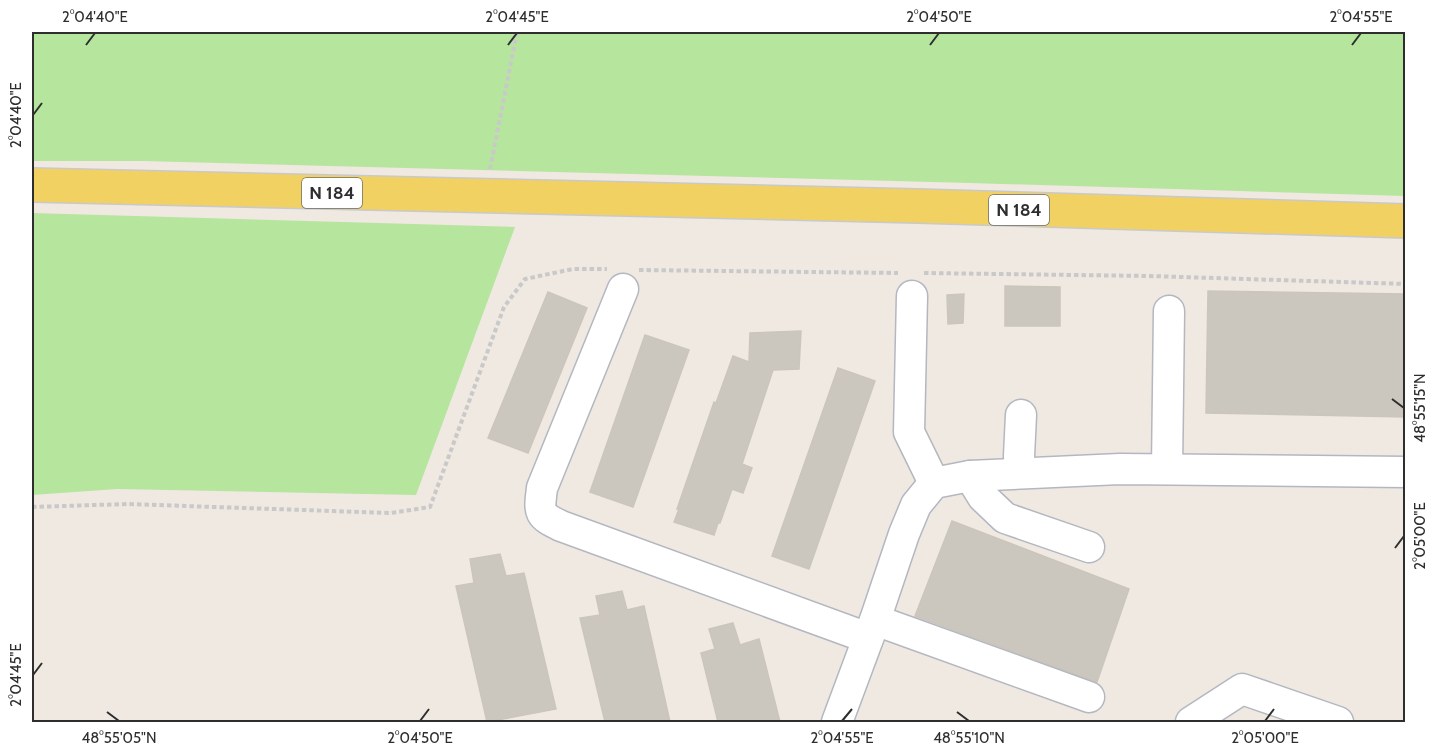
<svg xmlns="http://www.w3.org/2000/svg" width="1437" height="754" font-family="Cabin,sans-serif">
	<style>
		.green { fill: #b6e59e }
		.building { fill: #cbc7bf; stroke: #cbc5ba; stroke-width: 1.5 }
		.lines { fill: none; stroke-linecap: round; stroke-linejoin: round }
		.minor-casing { stroke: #b4b7c1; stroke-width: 33 }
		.major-casing { stroke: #c9c9c9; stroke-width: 36 }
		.path { stroke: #c9c9c9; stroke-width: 4; stroke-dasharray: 4.5 3; stroke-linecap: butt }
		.minor { stroke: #fff; stroke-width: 30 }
		.major { stroke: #f2d163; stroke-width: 33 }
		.ticks { fill: none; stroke: #2e2e2e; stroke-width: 2 }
		.labels { text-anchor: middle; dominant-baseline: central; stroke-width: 5; stroke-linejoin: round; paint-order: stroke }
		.shield { fill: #fff; stroke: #6d6d6d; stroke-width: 1.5 }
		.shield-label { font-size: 18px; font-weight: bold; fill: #2e2e2e }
		.neatline { fill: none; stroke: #2e2e2e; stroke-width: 2 }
		.ticks-label { font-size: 15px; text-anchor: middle; fill: #2e2e2e }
	</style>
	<rect width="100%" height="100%" fill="#efe9e1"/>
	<g class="green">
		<polygon points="32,32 1405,32 1405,196 970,183 143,161 32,161"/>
		<polygon points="32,213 515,227 416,495 117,489 32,495"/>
	</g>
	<g class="building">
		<polygon points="1005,286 1060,287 1060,326 1005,326"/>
		<polygon points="1208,291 1406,294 1406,417 1206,413"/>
		<polygon points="548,292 587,308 528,453 488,438"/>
		<polygon points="964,294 963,323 948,324 947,295"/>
		<polygon points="801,331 799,369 773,370 742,464 752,468 743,493 732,489 720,523 718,523 714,535 674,522 679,509 677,509 714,402 716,403 733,356 749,362 750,333"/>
		<polygon points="645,335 689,350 633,507 590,492"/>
		<polygon points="838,368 875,381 809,569 772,556"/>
		<polygon points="952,521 1129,589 1097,682 915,616"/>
		<polygon points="500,554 506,576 524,573 556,709 487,722 456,586 474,583 470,559"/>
		<polygon points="622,591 627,610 644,606 670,722 605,722 580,618 600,615 596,596"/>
		<polygon points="733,623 740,645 759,639 780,722 718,722 701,653 715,649 709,629"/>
	</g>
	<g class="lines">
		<g class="minor-casing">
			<g id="minor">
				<path d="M 623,289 L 542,488 C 539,513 538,515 561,526 L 868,638"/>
				<polyline points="912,296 909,432 934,483"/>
				<polyline points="1167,469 1169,311"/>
				<polyline points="1020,473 1019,456 1021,415"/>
				<polyline points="970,476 983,497 1005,518 1089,547"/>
				<polyline points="875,620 1089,697"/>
				<polyline points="837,722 875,620 904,534 916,505 934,483 970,476 1120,469 1406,472"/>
				<polyline points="1191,722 1242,689 1338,722"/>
			</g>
		</g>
		<g class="major-casing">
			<polyline id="major" points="32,185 918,206 1406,221"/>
		</g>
		<g class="path">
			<polyline points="490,169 517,32"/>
			<polyline points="639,270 898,273"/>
			<polyline points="924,273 1149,276 1406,284"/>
			<polyline points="32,507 127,504 391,513 430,507 504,307 525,279 573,269 607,269"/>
		</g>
		<use href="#minor" class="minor"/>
		<use href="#major" class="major"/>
	</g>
	<path class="ticks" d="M 86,45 L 95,33M 508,45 L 517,33M 930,45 L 939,33M 1352,45 L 1361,33M 33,115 L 42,103M 1392,399 L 1404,408M 1395,548 L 1404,536M 33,675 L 42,663M 107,712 L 119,721M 957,712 L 969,721M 420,721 L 429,709M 842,721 L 852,709M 1265,721 L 1274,709"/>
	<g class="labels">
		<g class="shield">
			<rect x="302" y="178" width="60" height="30" rx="4.5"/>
			<rect x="989" y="195" width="60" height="30" rx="4.5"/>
		</g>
		<g class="shield-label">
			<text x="332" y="193">N 184</text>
			<text x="1019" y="210">N 184</text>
		</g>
	</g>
	<rect width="1437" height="754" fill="none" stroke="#ffffff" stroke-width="66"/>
	<rect x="33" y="33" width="1371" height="688" class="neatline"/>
	<g class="ticks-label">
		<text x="95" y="22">2°04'40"E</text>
		<text x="517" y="22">2°04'45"E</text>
		<text x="939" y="22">2°04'50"E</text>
		<text x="1361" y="22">2°04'55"E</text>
		<text transform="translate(16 115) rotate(-90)" y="5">2°04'40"E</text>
		<text transform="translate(1420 408) rotate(-90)" y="5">48°55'15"N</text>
		<text transform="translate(1420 536) rotate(-90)" y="5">2°05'00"E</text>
		<text transform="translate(16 675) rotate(-90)" y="5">2°04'45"E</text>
		<text x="119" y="743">48°55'05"N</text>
		<text x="420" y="743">2°04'50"E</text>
		<text x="842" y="743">2°04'55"E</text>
		<text x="969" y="743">48°55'10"N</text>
		<text x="1265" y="743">2°05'00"E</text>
	</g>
</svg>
